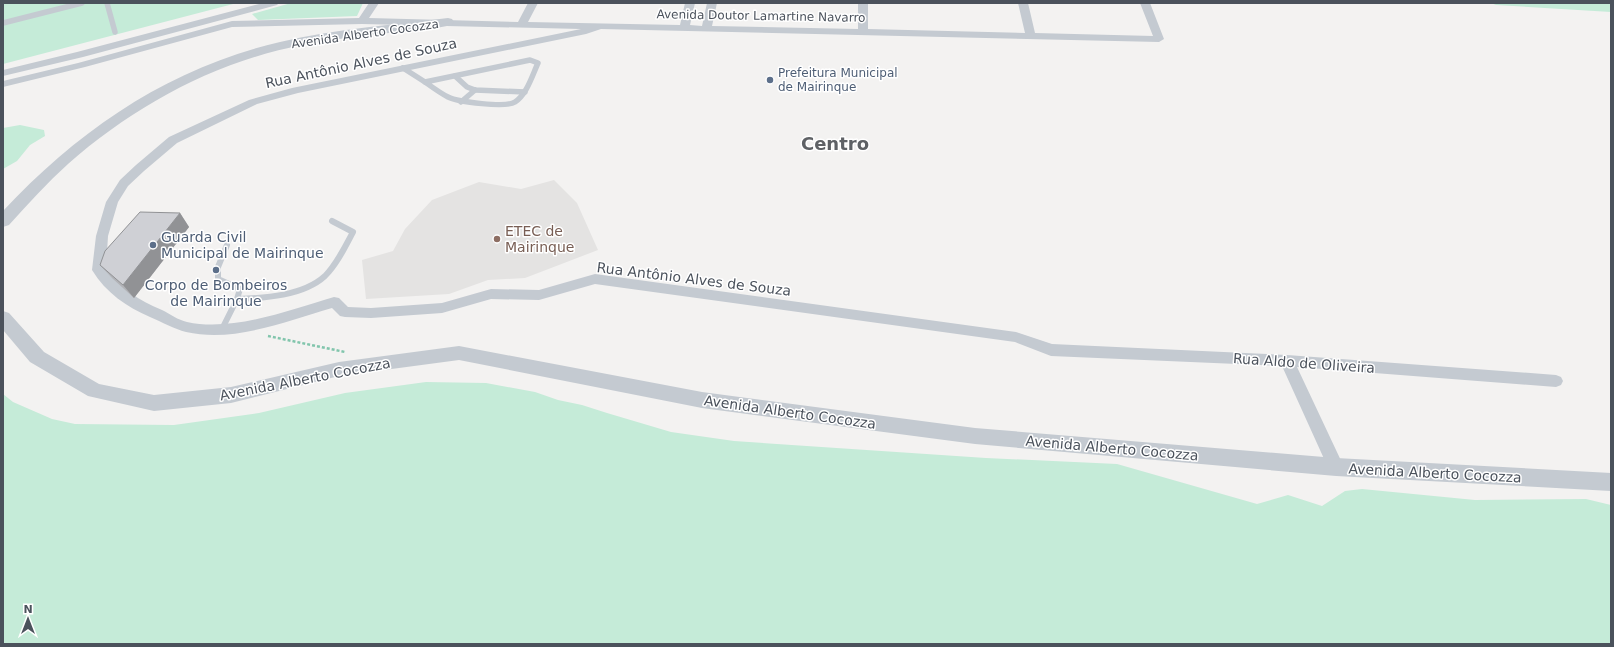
<svg xmlns="http://www.w3.org/2000/svg" width="1614" height="647" font-family="'DejaVu Sans',sans-serif">
	<style>
		.education { fill: #e4e3e2 }
		.green { fill: #c5ebd8 }
		.lines { fill: none; stroke-linecap: round; stroke-linejoin: round }
		.path { stroke: #81c5ac; stroke-width: 2.5; stroke-dasharray: 3 2; stroke-linecap: butt }
		.service-far1 { stroke: #c4cad1; stroke-width: 5.5 }
		.service { stroke: #c4cad1; stroke-width: 6 }
		.minor { fill: #c4cad1; fill-rule: evenodd }
		.tertiary { fill: #c4cad1; fill-rule: evenodd }
		.wall { fill: #b2b3b7 }
		.shaded-wall { fill: #919295 }
		.building { fill: #cfd0d5; stroke: #919295 }
		.service-dot { fill: #5c6f8a; stroke: #fff; stroke-width: 1.5 }
		.education-dot { fill: #8d6e63; stroke: #fff; stroke-width: 1.5 }
		.labels { text-anchor: middle; dominant-baseline: central; stroke-width: 3; stroke-linejoin: round; paint-order: stroke }
		.far-street-label { font-size: 12px; fill: #4b525c; stroke: #fff }
		.far-service-label { font-size: 12px; fill: #4e5e75; stroke: #fff; text-anchor: start }
		.street-label { font-size: 14px; fill: #4b525c; stroke: #fff }
		.education-label { font-size: 14px; fill: #785e54; stroke: #fff; text-anchor: start }
		.service-label { font-size: 14px; fill: #4e5e75; stroke: #fff; text-anchor: start }
		.district-label { font-size: 18px; font-weight: bold; fill: #5e6165; stroke: #fff }
	</style>
	<rect width="100%" height="100%" fill="#f3f2f1"/>
	<polygon class="education" points="554,180 577,203 598,250 525,278 488,280 449,294 366,299 362,260 393,251 405,229 432,200 479,182 521,189"/>
	<g class="green">
		<polygon points="3,3 237,3 3,64"/>
		<polygon points="291,3 363,3 357,16 258,20 252,14"/>
		<polygon points="1491,3 1611,3 1611,12 1496,5"/>
		<polygon points="20,125 44,130 45,136 30,145 17,161 3,169 3,128"/>
		<polygon points="426,382 486,383 535,392 558,400 582,405 607,413 671,432 734,441 986,458 1117,464 1257,504 1288,495 1322,506 1345,491 1362,489 1475,500 1586,499 1611,505 1611,644 3,644 3,394 13,402 52,419 75,424 174,425 259,413 345,393"/>
	</g>
	<g class="lines">
		<polyline class="path" points="268,336 345,352"/>
		<g class="service-far1">
			<polyline points="107,3 115,32"/>
			<polyline points="3,23 82,3"/>
			<path d="M 530,60 L 538,63 C 532,76 527,94 515,102 C 506,108 458,102 448,97 C 440,93 432,87 425,82 Z"/>
			<polyline points="403,68 425,82"/>
			<polyline points="455,76 467,87 475,90 525,92"/>
			<polyline points="461,102 475,90"/>
		</g>
		<g class="service">
			<polyline points="227,245 218,267 218,279 240,289 237,299"/>
			<path d="M 222,329 L 237,299 C 265,298 303,296 325,276 C 337,264 345,247 353,232 L 332,221"/>
		</g>
		<g class="minor">
			<polygon points="263,3 279,3 277,5 83,57 3,76 3,70 77,52"/>
			<path d="M 369,3 L 379,3 L 369,18 L 518,22 L 528,3 L 538,3 L 528,22 L 680,25 L 685,3 L 695,3 L 690,25 L 702,26 L 707,3 L 717,3 L 712,26 L 858,29 L 858,3 L 868,3 L 868,29 L 1025,33 L 1018,3 L 1028,3 L 1035,33 L 1153,36 L 1140,3 L 1150,3 L 1164,39 L 1159,42 L 601,29 L 586,34 L 298,93 L 257,104 L 177,143 L 144,171 L 128,186 L 118,202 L 108,236 L 106,269 C 122,289 138,300 162,310 C 170,314 178,320 187,322 C 233,332 290,310 334,297 L 339,298 L 348,307 L 371,308 L 442,303 L 491,289 L 539,290 L 595,274 L 1016,332 L 1052,344 L 1287,355 L 1556,375 L 1561,377 L 1563,381 L 1561,385 L 1556,387 L 1297,367 L 1344,467 L 1342,472 L 1336,474 L 1330,472 L 1282,366 L 1051,356 L 1015,342 L 595,284 L 539,300 L 491,299 L 442,313 L 371,318 L 345,317 L 340,316 L 332,308 C 286,321 235,343 186,332 C 174,329 162,322 150,317 C 127,307 106,293 92,270 L 96,236 L 106,202 L 120,180 L 136,165 L 169,137 L 249,100 L 292,88 L 581,29 L 362,24 L 232,27 L 85,67 L 3,87 L 3,81 L 78,63 L 232,21 L 359,18 Z"/>
		</g>
		<g class="tertiary">
			<path d="M 448,18 L 452,19 L 454,22 L 452,25 C 435,29 416,30 398,32 C 366,35 334,39 303,45 C 216,61 134,106 68,164 C 47,183 28,204 9,225 L 3,227 L 3,211 C 80,129 169,68 280,42 C 335,29 392,25 448,18 Z"/>
			<polygon points="3,311 9,313 44,352 99,384 154,395 231,387 339,362 459,346 702,392 975,428 1336,458 1611,473 1611,491 1336,476 975,444 702,408 459,360 339,376 231,403 154,411 88,396 30,362 3,330"/>
		</g>
	</g>
	<polygon class="wall" points="180,213 189,227 134,298 112,278 100,265"/>
	<polygon class="shaded-wall" points="180,213 189,227 134,298 123,285"/>
	<polygon class="building" points="140,212 180,213 123,285 100,265 105,251"/>
	<g class="service-dot">
		<circle cx="770" cy="80" r="4"/>
		<circle cx="153" cy="245" r="4"/>
		<circle cx="216" cy="270" r="4"/>
	</g>
	<circle class="education-dot" cx="497" cy="239" r="4"/>
	<g class="labels">
		<g class="far-street-label">
			<text transform="translate(761 16) rotate(1)">Avenida Doutor Lamartine Navarro</text>
			<text transform="translate(365 34) rotate(-8)">Avenida Alberto Cocozza</text>
		</g>
		<g class="far-service-label">
			<text x="778" y="73">Prefeitura Municipal<tspan x="778" dy="14">de Mairinque</tspan></text>
		</g>
		<g class="street-label">
			<text transform="translate(361 63) rotate(-12)">Rua Antônio Alves de Souza</text>
			<text transform="translate(694 279) rotate(7)">Rua Antônio Alves de Souza</text>
			<text transform="translate(1304 363) rotate(4)">Rua Aldo de Oliveira</text>
			<text transform="translate(305 379) rotate(-11)">Avenida Alberto Cocozza</text>
			<text transform="translate(790 412) rotate(8)">Avenida Alberto Cocozza</text>
			<text transform="translate(1112 448) rotate(5)">Avenida Alberto Cocozza</text>
			<text transform="translate(1435 473) rotate(3)">Avenida Alberto Cocozza</text>
		</g>
		<g class="education-label">
			<text x="505" y="231">ETEC de<tspan x="505" dy="16">Mairinque</tspan></text>
		</g>
		<g class="service-label">
			<text x="161" y="237">Guarda Civil<tspan x="161" dy="16">Municipal de Mairinque</tspan></text>
			<text x="216" y="285" text-anchor="middle">Corpo de Bombeiros<tspan x="216" dy="16">de Mairinque</tspan></text>
		</g>
		<g class="district-label">
			<text x="835" y="143">Centro</text>
		</g>
	</g>
	<rect width="1614" height="647" fill="none" stroke="#4b525c" stroke-width="8"/>
	<g transform="translate(28 619)" stroke="#ffffff" stroke-width="3" paint-order="stroke">
	<path d="M0-3L7 15L0 10L-7 15Z" fill="#4b525c"/>
	<text y="-6" font-size="11" font-weight="bold" text-anchor="middle" fill="#4b525c">N</text>
	</g>
</svg>
